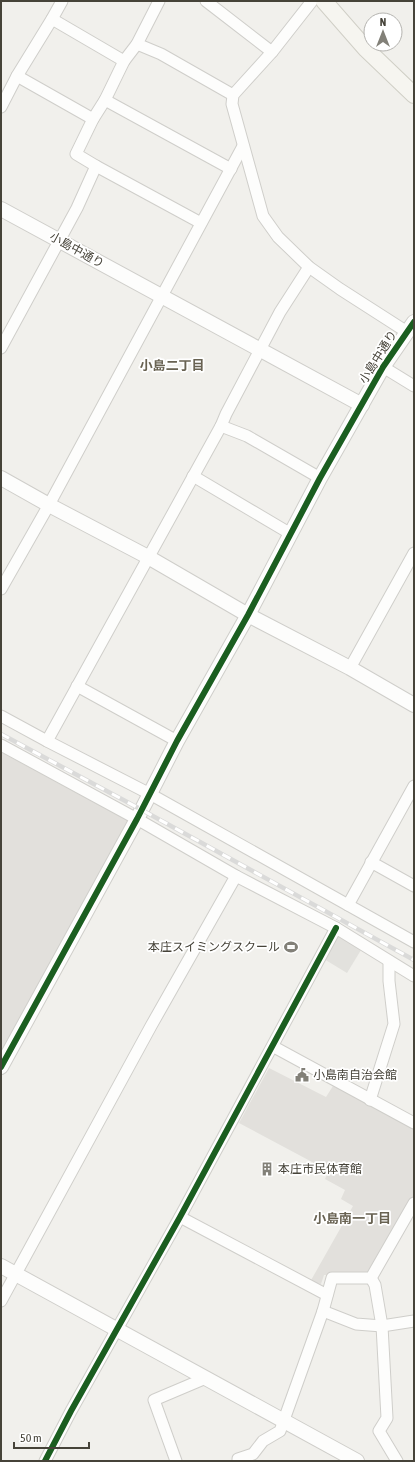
<svg xmlns="http://www.w3.org/2000/svg" width="415" height="1462" font-family="'Asap Condensed','Noto Sans JP',sans-serif">
	<style>
		.industrial { fill: #e2e0dc }
		.parking { fill: #e2e1dd }
		.lines { fill: none; stroke-linecap: round; stroke-linejoin: round }
		.minor-casing { stroke: #cfceca; stroke-width: 13 }
		.tertiary-casing { stroke: #cfceca; stroke-width: 16 }
		.secondary-casing { stroke: #d0cfc6; stroke-width: 18 }
		.minor { stroke: #fdfdfc; stroke-width: 11 }
		.tertiary { stroke: #fdfdfc; stroke-width: 14 }
		.secondary { stroke: #f6f5f0; stroke-width: 16 }
		.rail-casing { stroke: #dadad9; stroke-width: 4.5 }
		.rail { stroke: #fff; stroke-width: 3; stroke-dasharray: 9; stroke-linecap: butt }
		.cycleway-casing { stroke: #fff; stroke-width: 8 }
		.cycleway { stroke: #1b5e20; stroke-width: 6 }
		.labels { text-anchor: middle; dominant-baseline: central; stroke-width: 3.5; stroke-linejoin: round; paint-order: stroke }
		.street-label { font-size: 12px; fill: #464339; stroke: #fff }
		.poi-label { font-size: 12px; fill: #464339; stroke: #fff; text-anchor: start }
		.neighbourhood-label { font-size: 13px; font-weight: bold; fill: #686252; stroke: #fff }
	</style>
	<rect width="100%" height="100%" fill="#f1f0ec"/>
	<g class="industrial">
		<polygon points="1,752 130,822 1,1052"/>
		<polygon points="269,1068 326,1097 333,1086 414,1128 414,1195 370,1273 324,1275 321,1284 310,1282 353,1206 341,1199 345,1190 325,1179 329,1171 239,1123"/>
	</g>
	<polygon class="parking" points="338,936 361,950 347,973 324,959"/>
	<g class="lines">
		<g class="minor-casing">
			<g id="minor">
				<polyline points="159,1 137,44 124,61 105,100 93,119 76,154 96,166 201,223"/>
				<polyline points="206,1 272,52"/>
				<polyline points="312,1 272,52 233,95 232,104 263,216 278,237 309,267 340,289 407,332"/>
				<polyline points="52,19 124,61"/>
				<polyline points="137,44 161,54 233,95"/>
				<polyline points="17,76 93,119"/>
				<polyline points="105,100 231,169"/>
				<polyline points="1,107 17,76 52,19 62,1"/>
				<polyline points="1,348 77,208 96,166"/>
				<polyline points="383,367 414,386"/>
				<polyline points="221,426 247,436 320,478"/>
				<polyline points="193,476 291,534"/>
				<polyline points="1,589 50,503 243,146"/>
				<polyline points="350,668 414,553"/>
				<polyline points="77,686 177,741"/>
				<polyline points="1,716 47,741 150,794 414,942"/>
				<polyline points="47,741 221,426 226,414 280,312 309,267"/>
				<polyline points="1,745 137,819 236,876 336,928 414,976"/>
				<polyline points="371,862 414,886"/>
				<polyline points="348,905 414,786"/>
				<polyline points="274,1047 414,1123"/>
				<polyline points="370,1100 394,1024 389,981 389,961"/>
				<polyline points="180,1217 327,1295"/>
				<polyline points="371,1278 375,1285 382,1326 387,1418 379,1431 397,1461"/>
				<polyline points="1,1301 151,1026 236,876"/>
				<polyline points="323,1311 356,1324 382,1326 414,1321"/>
				<polyline points="45,1461 71,1411 180,1217 336,928"/>
				<polyline points="176,1461 154,1400 206,1378"/>
				<polyline points="238,1461 238,1459 253,1454 263,1441 280,1431 323,1311 332,1278 371,1278 414,1203"/>
			</g>
		</g>
		<g class="tertiary-casing">
			<g id="tertiary">
				<polyline points="1,209 362,405"/>
				<polyline points="1,478 49,505 148,557 248,615 350,668 414,705"/>
				<polyline points="1,1067 137,819 177,741 248,615 320,478 383,367 414,322"/>
				<polyline points="1,1266 357,1461"/>
			</g>
		</g>
		<g class="secondary-casing">
			<polyline id="secondary" points="324,1 366,49 414,95"/>
		</g>
		<use href="#minor" class="minor"/>
		<use href="#tertiary" class="tertiary"/>
		<use href="#secondary" class="secondary"/>
		<g class="rail-casing">
			<polyline id="rail" points="1,734 142,810 414,960"/>
		</g>
		<use href="#rail" class="rail"/>
		<g class="cycleway-casing">
			<g id="cycleway">
				<polyline points="1,1067 137,819 177,741 248,615 320,478 383,367 414,322"/>
				<polyline points="45,1461 71,1411 180,1217 336,928"/>
			</g>
		</g>
		<use href="#cycleway" class="cycleway"/>
	</g>
	<defs>
		<g id="stadium-bare" transform="scale(1.08)"><path d="M0-5a6.5 5 0 1 0 0 10a6.5 5 0 1 0 0-10ZM-3.5-1.8h7v3.6h-7Z" fill="#828078" stroke="#fff" stroke-width="2.5" paint-order="stroke"/></g>
		<g id="civic-bare" transform="scale(1.08)"><path d="M-.6-6.5H3V-4.5H.6V-3L4-1V1h2V6H-6V1h2V-1L-.6-3ZM-1.2 2.5V6h2.4V2.5Z" fill="#828078" stroke="#fff" stroke-width="2.5" paint-order="stroke"/></g>
		<g id="building-bare" transform="scale(1.08)"><path d="M-4-6H4V6H1V3H-1V6H-4ZM-2.5-4.3h1.7v1.8h-1.7ZM.8-4.3h1.7v1.8H.8ZM-2.5-1h1.7V.8h-1.7ZM.8-1h1.7V.8H.8Z" fill="#828078" stroke="#fff" stroke-width="2.5" paint-order="stroke"/></g>
	</defs>
	<g fill-rule="evenodd">
		<use href="#stadium-bare" x="291" y="947"/>
		<use href="#civic-bare" x="302" y="1075"/>
		<use href="#building-bare" x="267" y="1169"/>
	</g>
	<g class="labels">
		<g class="street-label">
			<text transform="translate(77 250) rotate(29)">小島中通り</text>
			<text transform="translate(378 357) rotate(-58)">小島中通り</text>
		</g>
		<g class="poi-label">
			<text x="280" y="947" text-anchor="end">本庄スイミングスクール</text>
			<text x="313" y="1075">小島南自治会館</text>
			<text x="278" y="1169">本庄市民体育館</text>
		</g>
		<g class="neighbourhood-label">
			<text x="172" y="365">小島二丁目</text>
			<text x="352" y="1218">小島南一丁目</text>
		</g>
	</g>
	<rect width="415" height="1462" fill="none" stroke="#464339" stroke-width="4"/>
	<g transform="translate(383 32)"><circle r="19" fill="#ffffff" stroke="#b5b4b0"/>
	<path d="M0-3L7 15L0 10L-7 15Z" fill="#828078"/>
	<text y="-6" font-size="11" font-weight="bold" text-anchor="middle" fill="#464339">N</text>
	</g>
	<path d="M14 1442v6h75v-6" fill="none" stroke="#464339" stroke-width="2"/>
	<text x="20" y="1442" font-size="12" fill="#464339" stroke="#ffffff" stroke-width="3" paint-order="stroke">50 m</text>
</svg>
